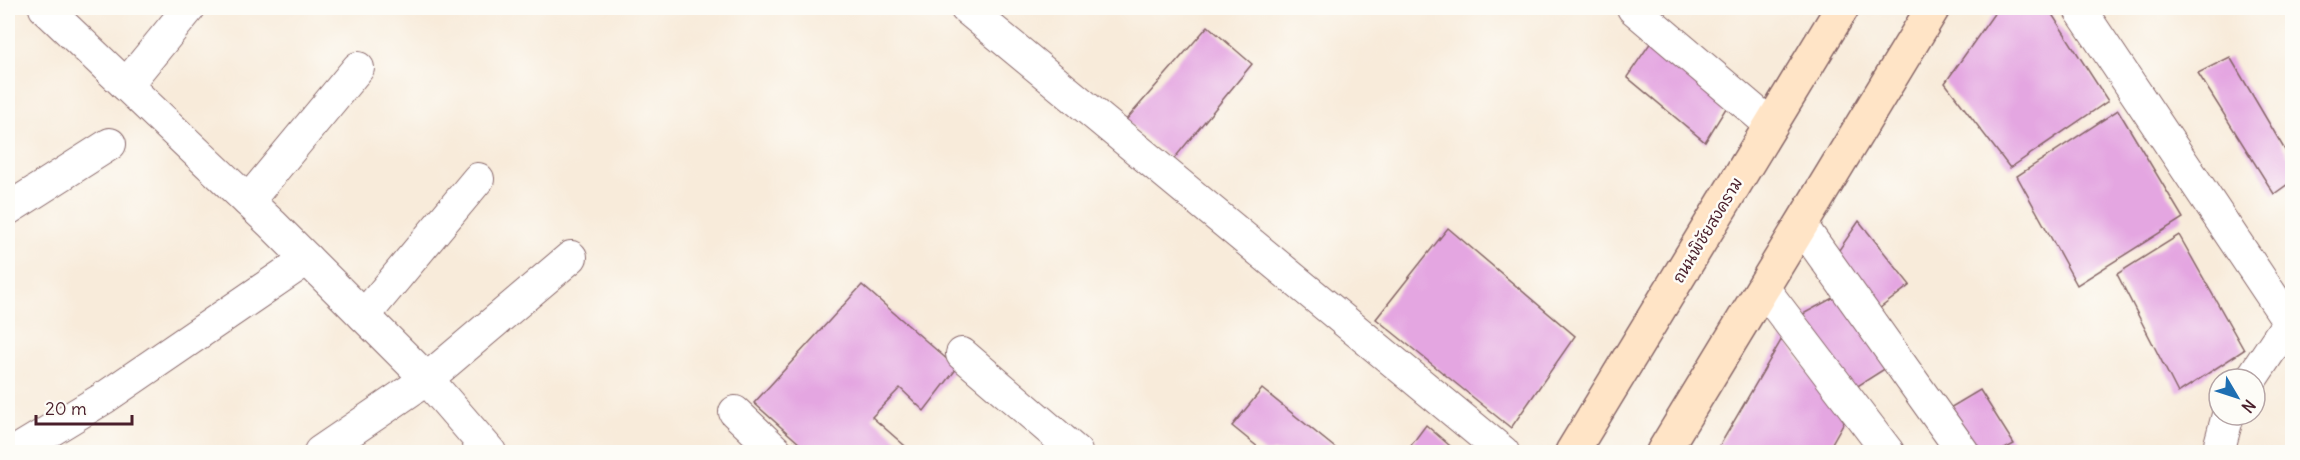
<svg xmlns="http://www.w3.org/2000/svg" width="2300" height="460" font-family="Delius,'Playpen Sans Thai',sans-serif">
	<style>
		.building { fill: #e4a6e1 }
		.lines { fill: none; stroke-linecap: round; stroke-linejoin: round }
		.minor-casing { stroke: #876668; stroke-width: 34 }
		.secondary-casing { stroke: #876668; stroke-width: 36 }
		.minor { stroke: #fff; stroke-width: 32 }
		.secondary { stroke: #ffe4c6; stroke-width: 33 }
		.labels { text-anchor: middle; dominant-baseline: central; stroke-width: 5; stroke-linejoin: round; paint-order: stroke }
		.street-label { font-size: 16px; fill: #4a1f2b; stroke: #fdfcf7 }
	</style>
	<rect width="100%" height="100%" fill="#fdfcf7"/>
	<filter id="ink" filterUnits="userSpaceOnUse"><feTurbulence type="fractalNoise" baseFrequency=".0167" numOctaves="2"/><feDisplacementMap in="SourceGraphic" scale="12" xChannelSelector="R" yChannelSelector="G"/><feConvolveMatrix kernelMatrix="1 2 1 2 8 2 1 2 1" color-interpolation-filters="sRGB"/></filter>
	<filter id="wash" filterUnits="userSpaceOnUse"><feTurbulence type="fractalNoise" baseFrequency=".008" numOctaves="4" result="noise"/><feDisplacementMap in="SourceGraphic" scale="24" xChannelSelector="R" yChannelSelector="G"/><feGaussianBlur stdDeviation="1.35" result="paint"/><feColorMatrix in="noise" values="0 0 0 0 0 0 0 0 0 0 0 0 0 0 0 0 0 1.4 0 .05"/><feComposite in="paint" operator="in"/></filter>
	<g filter="url(#wash)">
		<rect width="100%" height="100%" fill="#f8ebda"/>
		<g id="blocks">
			<g class="building">
				<polygon points="1998,8 2048,8 2108,101 2010,168 1945,83"/>
				<polygon points="1208,26 1252,64 1173,160 1126,120"/>
				<polygon points="1651,42 1728,105 1705,142 1627,77"/>
				<polygon points="2230,57 2292,162 2292,181 2274,194 2198,73"/>
				<polygon points="2118,110 2183,218 2077,285 2017,176"/>
				<polygon points="1859,221 1910,285 1871,315 1830,263"/>
				<polygon points="1448,228 1575,336 1511,428 1376,319"/>
				<polygon points="2179,235 2244,350 2178,393 2117,274"/>
				<polygon points="862,285 957,368 924,411 900,388 872,417 912,452 809,452 754,403"/>
				<polygon points="1840,294 1894,363 1853,389 1803,314"/>
				<polygon points="1783,337 1845,420 1827,452 1716,452"/>
				<polygon points="1262,389 1339,451 1338,452 1264,452 1232,426"/>
				<polygon points="1980,390 2014,444 1999,452 1967,452 1943,412"/>
				<polygon points="1426,425 1457,452 1406,452"/>
			</g>
		</g>
	</g>
	<g filter="url(#ink)">
		<use href="#blocks" fill-opacity="0" stroke="#876668" stroke-width="1.5"/>
		<g class="lines">
			<g class="minor-casing">
				<g id="minor">
					<polyline points="45,8 272,224 427,379 490,452"/>
					<polyline points="966,8 1503,452"/>
					<polyline points="1633,8 1771,125"/>
					<polyline points="2079,8 2292,326"/>
					<polyline points="126,85 189,8"/>
					<polyline points="248,201 358,68"/>
					<polyline points="8,209 110,144"/>
					<polyline points="1801,225 1963,452"/>
					<polyline points="1763,288 1888,452"/>
					<polyline points="364,316 478,179"/>
					<polyline points="962,354 1076,452"/>
					<polyline points="2251,379 2289,322"/>
					<polyline points="735,412 777,452"/>
					<polyline points="15,452 104,398 307,259"/>
					<polyline points="320,452 427,379 571,257"/>
					<polyline points="2218,452 2228,415"/>
				</g>
			</g>
			<g class="secondary-casing">
				<g id="secondary">
					<polyline points="1572,452 1842,8"/>
					<polyline points="1663,452 1933,8"/>
				</g>
			</g>
			<use href="#minor" class="minor"/>
			<use href="#secondary" class="secondary"/>
		</g>
	</g>
	<g class="labels">
		<g class="street-label">
			<text transform="translate(1707 230) rotate(-59)">ถนนพิชัยสงคราม</text>
		</g>
	</g>
	<rect width="2300" height="460" fill="none" stroke="#fdfcf7" stroke-width="30"/>
	<g transform="translate(2237 397) rotate(129)"><circle r="28" fill="#fdfcf7" stroke="#b5a4a5" stroke-width="1.5"/>
	<path d="M0-4.5L10 22L0 15L-10 22Z" fill="#1f6fb2"/>
	<text y="-9" font-size="16" font-weight="bold" text-anchor="middle" fill="#4a1f2b">N</text>
	</g>
	<path d="M36 415v9h96v-9" fill="none" stroke="#4a1f2b" stroke-width="3"/>
	<text x="45" y="415" font-size="18" fill="#4a1f2b" stroke="#fdfcf7" stroke-width="4.5" paint-order="stroke">20 m</text>
</svg>
